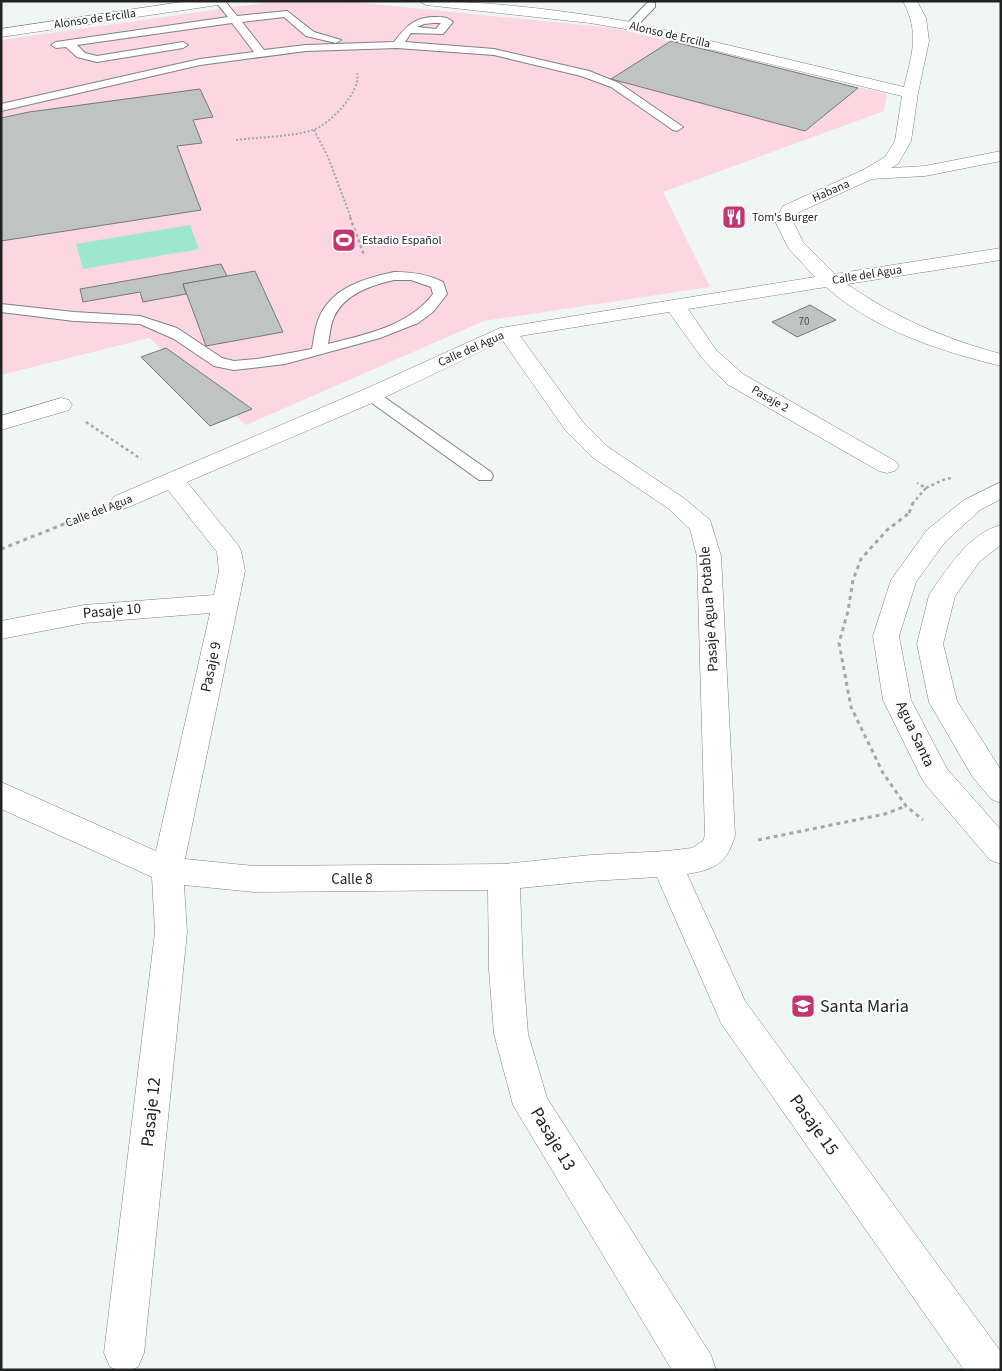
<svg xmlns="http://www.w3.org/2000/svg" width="1002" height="1371" font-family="'Source Sans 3',sans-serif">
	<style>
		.green { fill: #fcd7e1 }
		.water { fill: #9de7ce }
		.building { fill: #bfc4c2; stroke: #747977 }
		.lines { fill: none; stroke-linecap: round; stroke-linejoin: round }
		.service-casing { stroke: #7d8281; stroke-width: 2 }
		.minor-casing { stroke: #7d8281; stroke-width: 1 }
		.primary-casing { stroke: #7d8281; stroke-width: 1 }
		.path-far2 { stroke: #a4a9a7; stroke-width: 2; stroke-dasharray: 2 2; stroke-linecap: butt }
		.path-far1 { stroke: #a4a9a7; stroke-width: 2.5; stroke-dasharray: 3 3; stroke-linecap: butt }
		.path { stroke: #a4a9a7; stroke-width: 3; stroke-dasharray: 4 4; stroke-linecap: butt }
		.service { fill: #fff; fill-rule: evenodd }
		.minor { fill: #fff; fill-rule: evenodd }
		.primary { fill: #fff; fill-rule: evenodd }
		.labels { text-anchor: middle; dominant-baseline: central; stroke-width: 4; stroke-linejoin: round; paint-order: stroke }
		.far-number-label { font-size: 11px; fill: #484b4a }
		.far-street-label { font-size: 12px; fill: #212322; stroke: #fff }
		.far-poi-label { font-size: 12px; fill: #212322; stroke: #fff; text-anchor: start }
		.street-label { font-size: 15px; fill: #212322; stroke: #fff }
		.near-poi-label { font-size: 18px; fill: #212322; stroke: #fff; text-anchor: start }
		.near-street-label { font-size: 18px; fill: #212322; stroke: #fff }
	</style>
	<rect width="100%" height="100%" fill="#f0f6f4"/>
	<polygon class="green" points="278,1 343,1 614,28 887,94 884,111 663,192 710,287 484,321 246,425 149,338 1,375 1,40"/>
	<polygon class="water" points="190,225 199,249 83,269 76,244"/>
	<g class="building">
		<polygon points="671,41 858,88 805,131 611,79"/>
		<polygon points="200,89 213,117 193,120 202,143 177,146 201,210 1,241 1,118 29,112"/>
		<polygon points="221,264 227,276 183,284 186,294 143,302 140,292 83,302 80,289"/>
		<polygon points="255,271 283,332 206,346 183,284"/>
		<polygon points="810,305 836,320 797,337 772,322"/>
		<polygon points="166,348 252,409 210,426 141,357"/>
	</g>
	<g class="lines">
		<g class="service-casing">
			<g id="service">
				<path d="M 215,1 L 225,1 L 237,16 L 287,11 L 314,32 L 341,40 L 336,43 L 306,36 L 284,17 L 242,22 L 264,50 L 306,45 L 394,42 C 407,25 416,16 438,17 C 444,17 449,18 453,22 L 443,34 L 411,33 L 405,42 L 494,49 L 589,71 L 619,83 L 683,127 L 677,131 L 673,130 L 611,87 L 581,76 L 494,55 L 397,48 L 306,51 L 200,65 L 1,111 L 1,104 L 200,59 L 254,52 L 232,23 L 77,45 L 85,53 L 97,56 L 183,42 L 188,45 L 183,48 L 97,62 L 77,57 L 66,47 L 56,48 L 51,45 L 56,42 L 228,17 ZM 433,23 L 441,23 L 436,29 L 417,27 L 424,24 Z"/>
				<polygon points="651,2 655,3 655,7 635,28 627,28 627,24 647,3"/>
				<path d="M 394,272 C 412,272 427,274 443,282 L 447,294 L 433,312 L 418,323 L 380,338 L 285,364 L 234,370 L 214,366 L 174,339 L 140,324 L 74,321 L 1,312 L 1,304 L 74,312 L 140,316 L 177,328 L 222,358 L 234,361 L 257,359 L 312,349 C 314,339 315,327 319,318 C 331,288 365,278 394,272 ZM 394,280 L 411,280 L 431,287 L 433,294 C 409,326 364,335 328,344 C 330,335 330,325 334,317 C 344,294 372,285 394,280 Z"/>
				<polygon points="371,390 377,392 491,472 493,476 491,480 479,480 365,398 363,395 365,392"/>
			</g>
		</g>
		<g class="minor-casing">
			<g id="minor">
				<polygon points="188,1 225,1 218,5 1,37 1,29"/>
				<path d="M 419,1 C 490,1 561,10 631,22 L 904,87 C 912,53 920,34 903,1 L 917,1 L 926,18 L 929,41 L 918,93 L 911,141 L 898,164 L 891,168 L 925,166 L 1001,151 L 1001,161 L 925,176 L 872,179 L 797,213 L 793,221 L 803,242 L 835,274 L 1001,248 L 1001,260 L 847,284 C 894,317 945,339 1001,354 L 1001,366 C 940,351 874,330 826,287 L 688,309 L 716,350 L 743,374 L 895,461 L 899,466 L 895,471 L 887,473 L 879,471 L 727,384 L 702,358 L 669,312 L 520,336 L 582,421 L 608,447 L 685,499 L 710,520 L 721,556 L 735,835 C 728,862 715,870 687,874 L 745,1001 L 1001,1352 L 1001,1370 L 964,1370 L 721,1023 L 657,877 L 591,881 L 520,888 L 523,970 L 528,1034 L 547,1098 L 711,1355 L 716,1370 L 672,1370 L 513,1105 L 494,1034 L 489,970 L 488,890 L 254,892 L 184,885 L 187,932 L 144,1353 L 138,1367 C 130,1371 118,1371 110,1367 L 104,1353 L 155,932 L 152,877 L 1,809 L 1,782 L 156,851 L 210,613 L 84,623 L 1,639 L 1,621 L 84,605 L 214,595 L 219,571 L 217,552 L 168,490 L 131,506 L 123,509 L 115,506 L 111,501 L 115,496 L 363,390 L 500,328 L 815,277 L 789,249 L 775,221 L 783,206 L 863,170 L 885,157 L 895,141 L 902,96 L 631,30 L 590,23 L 426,5 ZM 503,341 L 566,431 L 592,457 L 669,509 L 690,529 L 697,556 L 705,835 L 703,841 L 692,848 L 667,851 L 591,855 L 504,864 L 254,866 L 185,859 L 245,571 L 241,551 L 238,545 L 187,482 L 379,400 Z"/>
				<polygon points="61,398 69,400 72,405 69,410 1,430 1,416"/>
			</g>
		</g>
		<g class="primary-casing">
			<g id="primary">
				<polygon points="1001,482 1001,499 980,510 945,542 916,582 899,636 911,700 947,769 1001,830 1001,864 990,860 926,785 921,777 883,700 873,636 891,580 927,530 964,500"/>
				<path d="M 1001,525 L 1001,545 L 980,561 L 955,596 L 943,644 L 957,701 L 1001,770 L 1001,803 L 991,799 L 972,776 L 929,702 L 917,644 L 929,595 L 933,589 C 951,564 970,533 1001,525 Z"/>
			</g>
		</g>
		<g class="path-far2">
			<polyline points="314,130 328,157 351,218"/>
			<path d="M 236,140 C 258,137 292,137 313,130 C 329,125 362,91 357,73"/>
		</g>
		<g class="path-far1">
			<polyline points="350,217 364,255"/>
			<polyline points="86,422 141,459"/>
			<polyline points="926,488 945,479 953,478"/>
			<polyline points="912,504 926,488 917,483"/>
		</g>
		<g class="path">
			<polyline points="909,513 913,503"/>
			<polyline points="908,514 887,530 861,559 853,580 848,611 839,643 851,707 883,773 906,806 923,820"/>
			<polyline points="1,549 92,513"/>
			<polyline points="758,840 885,814 906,806"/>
		</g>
		<use href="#service" class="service"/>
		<use href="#minor" class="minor"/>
		<use href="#primary" class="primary"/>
	</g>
	<defs>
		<g id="restaurant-square" transform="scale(1.25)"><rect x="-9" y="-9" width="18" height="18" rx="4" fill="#c03670" stroke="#fff"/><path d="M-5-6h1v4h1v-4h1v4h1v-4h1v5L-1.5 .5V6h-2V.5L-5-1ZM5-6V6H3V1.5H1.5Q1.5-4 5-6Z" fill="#fff"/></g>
		<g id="stadium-square" transform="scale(1.25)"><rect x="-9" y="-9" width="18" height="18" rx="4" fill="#c03670" stroke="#fff"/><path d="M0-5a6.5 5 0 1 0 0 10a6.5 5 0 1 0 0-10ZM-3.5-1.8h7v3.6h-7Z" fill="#fff"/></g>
		<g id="school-square" transform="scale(1.25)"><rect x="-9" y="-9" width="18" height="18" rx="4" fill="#c03670" stroke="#fff"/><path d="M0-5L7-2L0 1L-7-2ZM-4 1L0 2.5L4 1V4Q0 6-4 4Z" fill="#fff"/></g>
	</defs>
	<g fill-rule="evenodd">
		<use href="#restaurant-square" x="734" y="217"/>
		<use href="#stadium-square" x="344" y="240"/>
		<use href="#school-square" x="803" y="1006"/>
	</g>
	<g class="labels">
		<g class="far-number-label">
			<text x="804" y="321">70</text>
		</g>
		<g class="far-street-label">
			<text transform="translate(95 19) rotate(-8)">Alonso de Ercilla</text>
			<text transform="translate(670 35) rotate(13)">Alonso de Ercilla</text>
			<text transform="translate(831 191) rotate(-24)">Habana</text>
			<text transform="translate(867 275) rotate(-9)">Calle del Agua</text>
			<text transform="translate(471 349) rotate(-24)">Calle del Agua</text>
			<text transform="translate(770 399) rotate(30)">Pasaje 2</text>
			<text transform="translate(99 511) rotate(-21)">Calle del Agua</text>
		</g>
		<g class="far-poi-label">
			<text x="752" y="217">Tom's Burger</text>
			<text x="362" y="240">Estadio Español</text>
		</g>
		<g class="street-label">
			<text transform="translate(709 609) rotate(-94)">Pasaje Agua Potable</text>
			<text transform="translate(112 611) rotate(-5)">Pasaje 10</text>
			<text transform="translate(211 667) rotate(-78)">Pasaje 9</text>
			<text transform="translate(915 734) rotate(65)">Agua Santa</text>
			<text x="352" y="879">Calle 8</text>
		</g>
		<g class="near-poi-label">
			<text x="820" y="1006">Santa Maria</text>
		</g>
		<g class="near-street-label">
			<text transform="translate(151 1112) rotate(-84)">Pasaje 12</text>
			<text transform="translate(814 1125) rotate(54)">Pasaje 15</text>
			<text transform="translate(553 1139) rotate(59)">Pasaje 13</text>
		</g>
	</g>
	<rect width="1002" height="1371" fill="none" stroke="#212322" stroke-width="5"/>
</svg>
